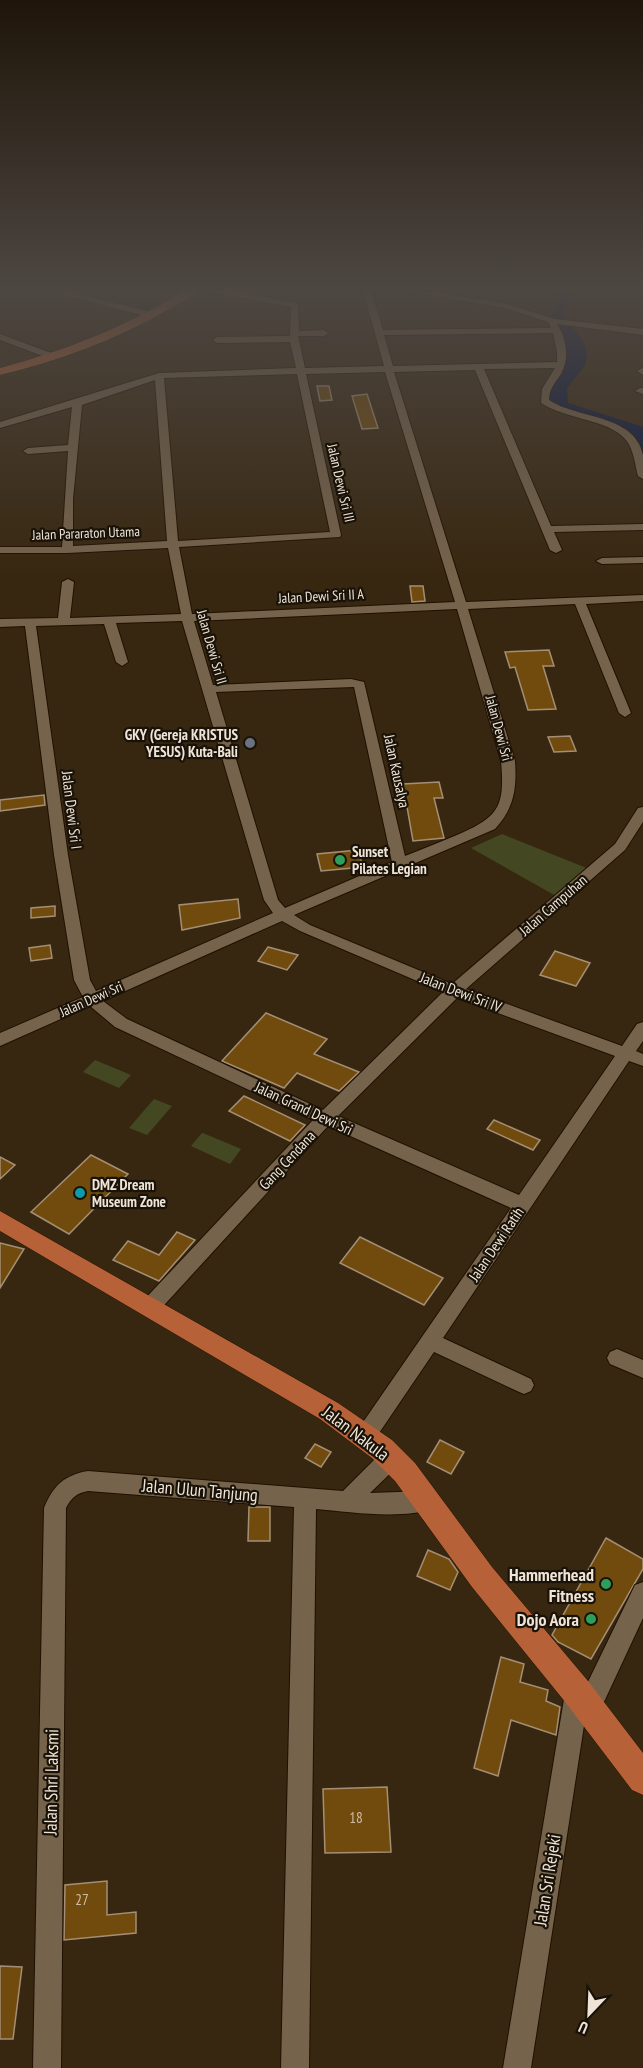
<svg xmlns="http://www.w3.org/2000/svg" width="643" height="2068" font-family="'PT Sans Narrow',sans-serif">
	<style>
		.green { fill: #434822 }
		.water { fill: #061643 }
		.building { fill: #714b0d; stroke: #a48f76; stroke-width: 1.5 }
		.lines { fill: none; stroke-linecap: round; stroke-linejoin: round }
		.minor-casing { stroke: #1f1000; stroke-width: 2 }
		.major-casing { stroke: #1f1000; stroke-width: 1 }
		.minor { fill: #76634b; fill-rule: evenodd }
		.major { fill: #b76138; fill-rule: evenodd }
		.worship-dot { fill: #6b7280; stroke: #191208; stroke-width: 2 }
		.leisure-dot { fill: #2e9e5b; stroke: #191208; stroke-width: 2 }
		.culture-dot { fill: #0f9aa8; stroke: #191208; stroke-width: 2 }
		.labels { text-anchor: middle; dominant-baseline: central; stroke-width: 4.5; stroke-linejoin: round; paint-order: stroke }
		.far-street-label { font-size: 14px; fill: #efe4d6; stroke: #191208 }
		.poi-label { font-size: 15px; font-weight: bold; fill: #efe4d6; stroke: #191208; text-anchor: start }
		.street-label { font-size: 15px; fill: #efe4d6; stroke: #191208 }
		.near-number-label { font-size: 15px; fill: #d0bea4 }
		.near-street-label { font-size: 18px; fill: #efe4d6; stroke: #191208 }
		.near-poi-label { font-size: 18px; font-weight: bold; fill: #efe4d6; stroke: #191208; text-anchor: end }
	</style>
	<rect width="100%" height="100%" fill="#382710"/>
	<g class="green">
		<polygon points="502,834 589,869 556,896 471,848"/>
		<polygon points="95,1060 131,1075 119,1088 83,1072"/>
		<polygon points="154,1099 172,1106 147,1135 129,1128"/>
		<polygon points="202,1133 203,1133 241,1149 230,1164 191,1146"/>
	</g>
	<path class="water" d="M 548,287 L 558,287 L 571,295 L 563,317 C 574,328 591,345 586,362 C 583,371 572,380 567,389 L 568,403 L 643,427 L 643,465 L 630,434 L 546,403 C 547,389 552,384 560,373 C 574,353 564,333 551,315 L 561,298 Z"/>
	<g class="building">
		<polygon points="317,386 329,386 332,400 320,401"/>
		<polygon points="367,394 378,428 362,429 352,396"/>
		<polygon points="410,586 423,586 425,601 412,602"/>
		<polygon points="549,650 554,666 543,666 556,709 528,710 515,667 510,668 505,652"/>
		<polygon points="570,736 576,751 554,752 548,737"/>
		<polygon points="439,782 443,798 434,798 444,838 413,841 403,784"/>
		<polygon points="44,795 45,805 0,811 0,800"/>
		<polygon points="358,850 363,867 321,871 317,854"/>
		<polygon points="238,899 240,918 182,930 179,905"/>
		<polygon points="55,906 55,916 31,918 31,908"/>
		<polygon points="50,945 52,958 31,961 29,948"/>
		<polygon points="268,947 298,955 287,970 258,961"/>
		<polygon points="555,951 590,963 576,986 540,975"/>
		<polygon points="266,1013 327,1039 314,1054 359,1072 339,1091 297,1073 284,1088 222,1061"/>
		<polygon points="244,1096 305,1125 290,1141 229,1111"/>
		<polygon points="494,1120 540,1140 533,1150 487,1129"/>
		<polygon points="91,1155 128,1174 69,1234 31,1212"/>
		<polygon points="0,1157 15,1165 0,1179"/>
		<polygon points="177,1232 195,1240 159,1281 113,1260 128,1241 159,1255"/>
		<polygon points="360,1237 443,1278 424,1305 340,1263"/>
		<polygon points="0,1243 24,1249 0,1288"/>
		<polygon points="440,1440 464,1452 451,1474 427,1462"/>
		<polygon points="315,1444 331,1452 321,1467 305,1458"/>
		<polygon points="249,1507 270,1507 270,1541 248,1541"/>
		<polygon points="606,1538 643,1559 643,1569 591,1659 558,1642 552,1635"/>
		<polygon points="428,1550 449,1559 458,1572 450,1590 417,1576"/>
		<polygon points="501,1657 524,1664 520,1682 548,1690 546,1701 560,1707 556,1735 511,1720 498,1776 474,1768"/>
		<polygon points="387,1787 391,1852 325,1853 323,1789"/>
		<polygon points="107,1881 107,1915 136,1912 136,1933 64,1940 65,1885"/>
		<polygon points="0,1966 22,1967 13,2039 0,2039"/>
	</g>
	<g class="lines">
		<g class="minor-casing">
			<g id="minor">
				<path d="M 194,287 L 209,287 L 298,303 L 299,331 L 324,330 L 328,333 L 324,336 L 298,336 L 305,368 L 384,366 L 362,287 L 370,287 L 383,330 L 551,328 L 548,322 L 505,308 L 383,287 L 405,287 L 506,304 L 555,319 L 643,329 L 643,335 L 557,324 C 566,338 570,358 561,374 C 555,383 549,389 549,400 C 577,419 635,414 643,455 C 643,463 643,471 643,479 L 638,476 C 635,465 634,450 626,440 C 609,419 564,419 541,403 L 542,389 L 555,368 L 484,369 L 551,526 L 643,524 L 643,530 L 554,532 L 562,550 L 556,553 L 550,550 L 475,370 L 394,372 L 466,602 L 643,595 L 643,601 L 586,604 L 631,713 L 625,717 L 619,713 L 575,604 L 468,609 L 515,761 C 517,789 514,808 495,829 L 294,915 L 310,925 L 452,984 L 615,844 L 638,808 L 643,807 L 643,822 L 625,850 L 466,989 L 622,1046 L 637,1024 L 643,1022 L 643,1041 L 636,1051 L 643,1054 L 643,1066 L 629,1061 L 443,1338 L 531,1379 L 534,1385 L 531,1391 L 524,1394 L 517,1391 L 434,1352 L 373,1442 L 366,1444 L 359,1442 L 355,1435 L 359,1428 L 511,1208 L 328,1126 L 156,1314 L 149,1316 L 142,1314 L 139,1308 L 142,1302 L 313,1120 L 115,1027 L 90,1006 L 0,1046 L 0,1033 L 83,997 L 74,980 L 54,855 L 25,626 L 0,627 L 0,619 L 58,618 L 62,582 L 68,579 L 74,582 L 70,618 L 181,614 L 168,548 L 67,553 L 0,553 L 0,547 L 62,547 L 68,451 L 28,454 L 23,451 L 28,448 L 68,445 L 72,407 L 0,428 L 0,422 L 159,373 L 296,368 L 290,342 L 217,343 L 213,340 L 217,337 L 290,336 L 291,307 L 198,290 ZM 553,333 L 557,352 L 557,362 L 393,366 L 384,335 ZM 385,372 L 455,602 L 192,614 L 179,547 L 340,537 L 341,535 L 306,374 ZM 297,374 L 330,532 L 178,541 L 164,378 ZM 155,380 L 167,541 L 73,546 L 73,499 L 82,405 ZM 457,609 L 501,761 C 505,807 499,817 457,835 C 440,842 423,849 405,856 L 364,682 L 351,679 L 213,685 L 194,621 ZM 182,621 L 264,900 L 273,913 L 96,991 L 90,980 L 68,855 L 36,626 L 104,624 L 116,662 L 122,666 L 128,662 L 116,623 ZM 354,687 L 392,862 L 285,908 L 278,900 L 216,692 ZM 282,921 L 300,931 L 443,992 L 323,1110 L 127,1019 L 103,1001 ZM 457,998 L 615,1056 L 519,1195 L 338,1116 Z"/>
				<polygon points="67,291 155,313 156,315 152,318 64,295 64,291"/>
				<polygon points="0,334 54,354 55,356 48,358 0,340"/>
				<polygon points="642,368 643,369 643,375 637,371"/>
				<polygon points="640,388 643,388 643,394 635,391"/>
				<polygon points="643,557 643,563 602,564 596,561 602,558"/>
				<polygon points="617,1349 643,1360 643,1378 610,1364 607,1358 610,1352"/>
				<path d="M 391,1448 L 399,1451 L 402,1458 L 399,1465 L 370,1493 L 427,1491 L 435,1494 L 438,1501 L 435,1508 C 403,1520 349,1512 316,1509 L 309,2068 L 281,2068 L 294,1507 L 88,1491 C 77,1493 71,1498 66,1508 L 61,2068 L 33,2068 L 44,1508 C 53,1486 64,1475 88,1471 L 343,1491 L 383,1451 Z"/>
				<polygon points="643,1582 643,1618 597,1717 588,1720 585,1719 531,2068 503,2068 565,1693 569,1685 577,1681 586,1686 635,1585"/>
			</g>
		</g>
		<g class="major-casing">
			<g id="major">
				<path d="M 190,287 L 203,287 C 193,297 180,303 168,310 C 116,340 58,361 0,375 L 0,368 C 67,350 131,325 190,287 Z"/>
				<polygon points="0,1211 338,1403 392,1440 415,1463 492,1567 588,1681 643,1753 643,1795 632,1790 566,1703 472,1587 395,1481 372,1458 320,1419 0,1231"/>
			</g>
		</g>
		<use href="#minor" class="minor"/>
		<use href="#major" class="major"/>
	</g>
	<linearGradient id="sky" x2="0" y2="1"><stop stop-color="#1f1509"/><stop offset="0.5" stop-color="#4d4742"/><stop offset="1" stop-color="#4d4742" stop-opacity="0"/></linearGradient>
	<rect width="643" height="577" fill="url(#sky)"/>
	<circle class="worship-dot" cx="250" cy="743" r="6"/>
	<g class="leisure-dot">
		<circle cx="340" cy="860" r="6"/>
		<circle cx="606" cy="1584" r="6"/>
		<circle cx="591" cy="1619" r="6"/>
	</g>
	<circle class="culture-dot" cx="80" cy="1193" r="6"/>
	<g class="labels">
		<g class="far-street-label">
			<text transform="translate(341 483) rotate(77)">Jalan Dewi Sri III</text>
			<text transform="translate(86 533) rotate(-2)">Jalan Pararaton Utama</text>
			<text transform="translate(321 596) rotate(-3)">Jalan Dewi Sri II A</text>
			<text transform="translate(212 647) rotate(74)">Jalan Dewi Sri II</text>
			<text transform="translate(499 728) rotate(75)">Jalan Dewi Sri</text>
			<text transform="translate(91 999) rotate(-24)">Jalan Dewi Sri</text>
		</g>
		<g class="poi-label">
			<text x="238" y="734" text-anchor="end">GKY (Gereja KRISTUS<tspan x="238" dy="17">YESUS) Kuta-Bali</tspan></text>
			<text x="352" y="851">Sunset<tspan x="352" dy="17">Pilates Legian</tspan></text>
			<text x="92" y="1184">DMZ Dream<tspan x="92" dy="17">Museum Zone</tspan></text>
		</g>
		<g class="street-label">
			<text transform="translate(397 771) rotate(78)">Jalan Kausalya</text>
			<text transform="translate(72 810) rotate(83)">Jalan Dewi Sri I</text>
			<text transform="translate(553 905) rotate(-41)">Jalan Campuhan</text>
			<text transform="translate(461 992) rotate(21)">Jalan Dewi Sri IV</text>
			<text transform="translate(304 1108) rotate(25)">Jalan Grand Dewi Sri</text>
			<text transform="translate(287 1160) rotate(-47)">Gang Cendana</text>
			<text transform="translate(496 1244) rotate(-56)">Jalan Dewi Ratih</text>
		</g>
		<g class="near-number-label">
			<text x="356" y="1817">18</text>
			<text x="82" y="1899">27</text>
		</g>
		<g class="near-street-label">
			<text transform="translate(356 1433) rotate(37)">Jalan Nakula</text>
			<text transform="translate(200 1490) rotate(5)">Jalan Ulun Tanjung</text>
			<text transform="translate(51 1782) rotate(-89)">Jalan Shri Laksmi</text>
			<text transform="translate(547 1880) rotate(-81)">Jalan Sri Rejeki</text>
		</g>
		<g class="near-poi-label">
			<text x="594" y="1574">Hammerhead<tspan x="594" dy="21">Fitness</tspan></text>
			<text x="579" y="1619">Dojo Aora</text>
		</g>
	</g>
	<g transform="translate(589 2014) rotate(203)" stroke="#191208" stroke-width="4.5" paint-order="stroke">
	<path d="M0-4.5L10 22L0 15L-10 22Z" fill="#efe4d6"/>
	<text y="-9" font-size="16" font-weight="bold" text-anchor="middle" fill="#efe4d6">U</text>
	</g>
</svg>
